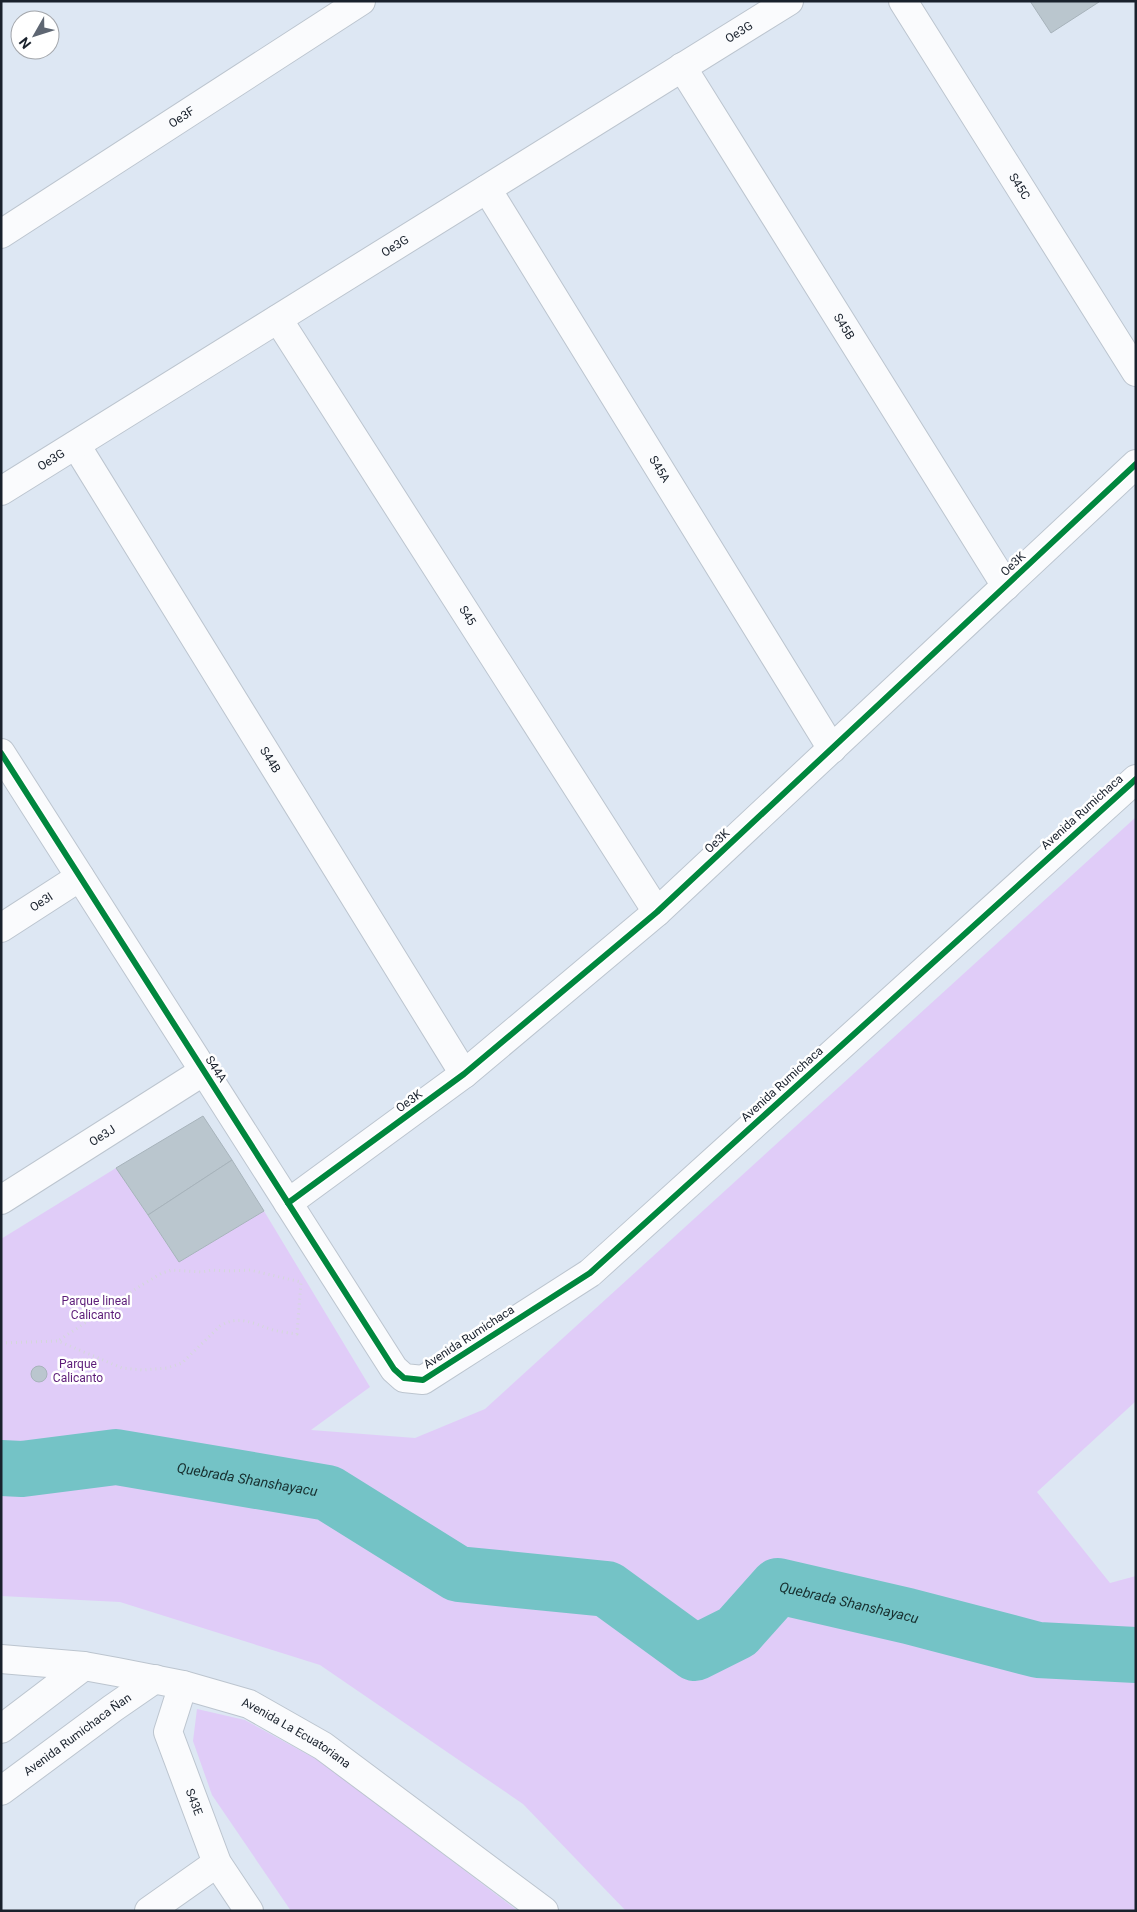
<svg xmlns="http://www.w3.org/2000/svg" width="1137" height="1912" font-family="Roboto,sans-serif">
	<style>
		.green { fill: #e0ccf8 }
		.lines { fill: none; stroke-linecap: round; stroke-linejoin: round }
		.river { stroke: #74c3c6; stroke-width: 56 }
		.building { fill: #bac6ce; stroke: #a7b3bb }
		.minor-casing { stroke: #bcc5cf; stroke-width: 30 }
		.tertiary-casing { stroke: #bcc5cf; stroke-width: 30 }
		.path { stroke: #d4d7db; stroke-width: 3; stroke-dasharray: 1 4; stroke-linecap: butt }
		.minor { stroke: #fafbfd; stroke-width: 28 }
		.tertiary { stroke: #fafbfd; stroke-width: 28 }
		.cycleway-casing { stroke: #fff; stroke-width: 9 }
		.cycleway { stroke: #00873e; stroke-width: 6 }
		.labels { text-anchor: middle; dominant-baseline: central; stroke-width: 5; stroke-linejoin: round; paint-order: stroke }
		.street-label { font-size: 12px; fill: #19212c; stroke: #fff }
		.park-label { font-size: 12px; fill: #5c1c78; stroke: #fff }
		.water-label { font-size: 14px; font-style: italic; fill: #172f2f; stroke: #fff }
	</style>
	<rect width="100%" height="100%" fill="#dde7f3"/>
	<g class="green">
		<polygon points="1136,817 1136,1401 1037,1492 1110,1583 1136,1576 1135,1911 626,1911 523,1804 320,1665 120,1602 1,1596 1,1239 116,1168 179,1262 264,1211 370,1387 311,1430 415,1438 485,1409"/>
		<polygon points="197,1709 245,1720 323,1763 518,1911 291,1911 212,1795 193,1741"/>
	</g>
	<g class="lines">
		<path class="river" id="s1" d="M 1,1468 L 22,1469 L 116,1457 L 328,1493 L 458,1574 L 607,1589 L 695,1653 L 737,1632 L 778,1586 L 908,1616 L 1038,1650 L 1136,1655"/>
	</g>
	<g class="building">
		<polygon points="1030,1 1098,1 1099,2 1051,33"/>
		<polygon points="203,1116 232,1160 148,1215 116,1168"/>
		<polygon points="232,1160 264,1211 179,1262 148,1215"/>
		<circle cx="39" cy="1374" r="8"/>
	</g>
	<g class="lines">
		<g class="minor-casing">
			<g id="minor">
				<path id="s2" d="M 903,1 L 1136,372"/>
				<path id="s3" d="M 682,67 L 1006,586"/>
				<path id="s4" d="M 487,189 L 832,749"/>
				<path id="s5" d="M 1,234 L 361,1"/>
				<path id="s6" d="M 278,319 L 657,912"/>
				<path id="s7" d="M 76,445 L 464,1074"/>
				<path id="s8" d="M 1,491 L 789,1"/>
				<polyline points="1,753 394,1369 404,1378 423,1380 590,1273 1136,779"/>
				<path id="s9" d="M 1,928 L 80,877"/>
				<path id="s10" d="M 1,1200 L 204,1071"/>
				<polyline points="288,1203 464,1074 657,912 1136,464"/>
				<path id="s11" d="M 183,1685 L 168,1732 L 217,1863 L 249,1911"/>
				<polyline points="149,1911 217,1863"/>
			</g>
		</g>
		<g class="tertiary-casing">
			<g id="tertiary">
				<path id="s12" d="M 1,1659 L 84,1666 L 117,1672 L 183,1685 L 249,1704 L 323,1746 L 544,1911"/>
				<polyline points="1,1729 84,1666"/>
				<path id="s13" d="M 1,1791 L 113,1708 L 155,1679"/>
			</g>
		</g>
		<path class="path" d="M 1,1343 L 58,1341 L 122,1368 L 142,1370 L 167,1368 L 182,1363 L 220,1326 C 239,1314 254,1324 273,1330 C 281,1332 289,1333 297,1334 L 301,1282 L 250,1270 L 227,1271 L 212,1270 L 202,1272 L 172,1270 L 162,1273 L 140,1286 L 58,1341"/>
		<use href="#minor" class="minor"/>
		<use href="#tertiary" class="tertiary"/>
		<g class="cycleway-casing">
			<g id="cycleway">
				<polyline points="1,753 394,1369 404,1378 423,1380 590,1273 1136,779"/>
				<polyline points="288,1203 464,1074 657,912 1136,464"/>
			</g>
		</g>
		<use href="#cycleway" class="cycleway"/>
	</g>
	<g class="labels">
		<g class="street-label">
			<text stroke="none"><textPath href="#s8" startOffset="869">Oe3G</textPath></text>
			<text stroke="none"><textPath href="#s5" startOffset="215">Oe3F</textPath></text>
			<text stroke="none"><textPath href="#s2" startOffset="219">S45C</textPath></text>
			<text stroke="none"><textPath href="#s8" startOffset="464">Oe3G</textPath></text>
			<text stroke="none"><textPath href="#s3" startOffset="306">S45B</textPath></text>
			<text stroke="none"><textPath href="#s8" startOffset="59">Oe3G</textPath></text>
			<text stroke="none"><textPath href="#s4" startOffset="329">S45A</textPath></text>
			<text transform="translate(1013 564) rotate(-43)">Oe3K</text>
			<text stroke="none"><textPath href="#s6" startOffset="352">S45</textPath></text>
			<text stroke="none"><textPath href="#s7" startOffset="370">S44B</textPath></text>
			<text transform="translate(1082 812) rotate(-42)">Avenida Rumichaca</text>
			<text transform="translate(717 841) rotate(-43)">Oe3K</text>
			<text stroke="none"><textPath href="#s9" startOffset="48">Oe3I</textPath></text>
			<text transform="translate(216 1069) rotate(57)">S44A</text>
			<text transform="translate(782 1084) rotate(-42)">Avenida Rumichaca</text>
			<text transform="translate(409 1101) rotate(-36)">Oe3K</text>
			<text stroke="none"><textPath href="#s10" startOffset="120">Oe3J</textPath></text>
			<text transform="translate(469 1337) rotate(-33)">Avenida Rumichaca</text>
			<text stroke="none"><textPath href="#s13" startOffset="95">Avenida Rumichaca Ñan</textPath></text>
			<text stroke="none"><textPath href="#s12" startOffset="308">Avenida La Ecuatoriana</textPath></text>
			<text stroke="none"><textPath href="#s11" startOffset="124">S43E</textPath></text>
		</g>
		<g class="park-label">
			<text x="96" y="1301">Parque lineal<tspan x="96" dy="14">Calicanto</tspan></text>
			<text x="78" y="1364">Parque<tspan x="78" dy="14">Calicanto</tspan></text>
		</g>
		<g class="water-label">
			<text stroke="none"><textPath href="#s1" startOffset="249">Quebrada Shanshayacu</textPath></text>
			<text stroke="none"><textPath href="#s1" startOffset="924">Quebrada Shanshayacu</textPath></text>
		</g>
	</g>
	<rect width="1137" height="1912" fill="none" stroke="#19212c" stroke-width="5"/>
	<g transform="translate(35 35) rotate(231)"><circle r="24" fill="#ffffff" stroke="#a3a6ab"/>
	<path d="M0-4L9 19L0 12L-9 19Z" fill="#5e6672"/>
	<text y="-8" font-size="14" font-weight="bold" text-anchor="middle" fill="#19212c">N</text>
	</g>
</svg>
